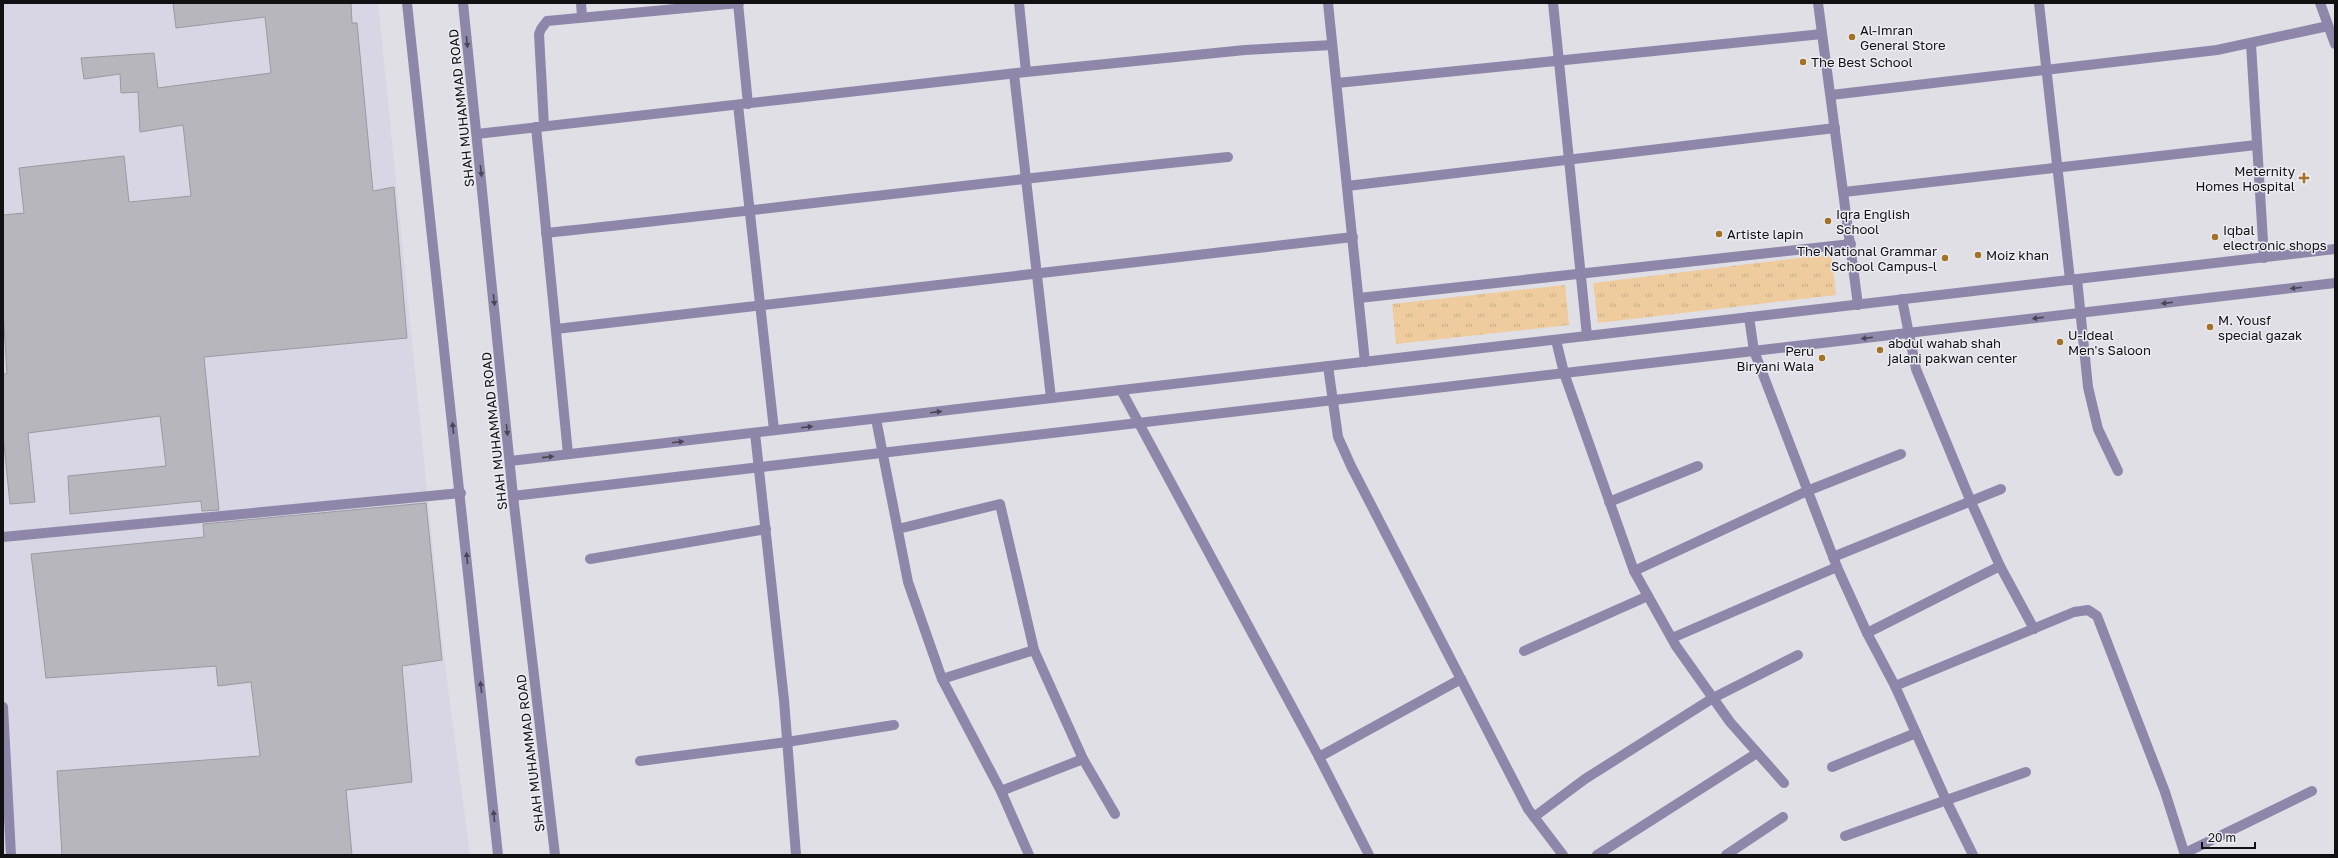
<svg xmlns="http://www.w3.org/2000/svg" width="2338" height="858" font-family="'Golos Text',sans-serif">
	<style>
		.built { fill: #d8d5e4 }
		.grass { fill: url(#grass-tufts) }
		.building { fill: #b7b6bd; stroke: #9b9aa1 }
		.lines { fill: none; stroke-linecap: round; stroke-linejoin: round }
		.minor { stroke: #8f87aa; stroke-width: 10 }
		.oneway { fill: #4a4657 }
		.poi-dot { fill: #a27326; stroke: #edecf3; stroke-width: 1.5 }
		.labels { text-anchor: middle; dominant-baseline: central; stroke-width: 3; stroke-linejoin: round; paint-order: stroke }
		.poi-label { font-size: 13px; fill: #111113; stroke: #edecf3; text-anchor: start }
		.street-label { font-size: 13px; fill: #111113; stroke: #edecf3 }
	</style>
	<defs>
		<pattern id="grass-tufts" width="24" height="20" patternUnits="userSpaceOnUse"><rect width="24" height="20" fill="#eecc9d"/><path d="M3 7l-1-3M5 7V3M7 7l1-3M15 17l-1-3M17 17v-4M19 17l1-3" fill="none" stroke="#cbae86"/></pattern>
	</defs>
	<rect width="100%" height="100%" fill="#e0dfe6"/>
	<polygon class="built" points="3,3 378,3 443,650 470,855 3,855"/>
	<g class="grass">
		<polygon points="1831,254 1836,295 1598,323 1593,283"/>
		<polygon points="1565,285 1569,325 1396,344 1392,304"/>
	</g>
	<g class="building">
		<polygon points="173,3 351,3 352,23 357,23 373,191 394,187 407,338 204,357 219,510 202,511 201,501 70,514 68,476 166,466 160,416 28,433 35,502 10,504 3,435 3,374 7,374 3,309 3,215 24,213 19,168 124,156 129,202 191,196 183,125 140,132 138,92 121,93 120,74 84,79 81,58 154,53 158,88 271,73 265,17 176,28"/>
		<polygon points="426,503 442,660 402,666 412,782 346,790 352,855 62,855 57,771 260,756 251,682 218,686 216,666 46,678 31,554 204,537 203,524"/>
	</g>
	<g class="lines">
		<g class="minor">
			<polyline points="407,3 498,855"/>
			<polyline points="463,3 513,496 555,855"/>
			<polyline points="581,3 582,16"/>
			<polyline points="738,3 748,104"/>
			<polyline points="1019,3 1026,72"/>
			<polyline points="1328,3 1365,362"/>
			<polyline points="1553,3 1587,336"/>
			<polyline points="1818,3 1858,305"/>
			<polyline points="2039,3 2070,280"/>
			<polyline points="2320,3 2335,44"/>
			<polyline points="2251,44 2264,258"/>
			<polyline points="1014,74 1051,398"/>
			<polyline points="1337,83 1822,34"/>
			<polyline points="1831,95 2217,50 2328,26"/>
			<polyline points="738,105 774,430"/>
			<polyline points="544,126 539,34 541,29 547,21 739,3"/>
			<polyline points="536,127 568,454"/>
			<polyline points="477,134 1026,72 1245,50 1332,45"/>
			<polyline points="1347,186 1835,128"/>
			<polyline points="1844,192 2256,145"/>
			<path d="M 546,233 C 773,209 1000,180 1228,157"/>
			<polyline points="2077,279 2088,387 2098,429 2118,471"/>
			<polyline points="1359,298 1851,244"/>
			<polyline points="1902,299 1916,369 1971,502 2000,566 2034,629"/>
			<polyline points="1749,317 1754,351 1837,567 1867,633 1895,686 1946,800 1973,855"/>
			<polyline points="556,329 1353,237"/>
			<polyline points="1556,340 1564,373 1634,571 1676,646 1730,722 1784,783"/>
			<polyline points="1328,366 1338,437 1351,466 1528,809 1563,855"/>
			<polyline points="1121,390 1319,757 1369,855"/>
			<polyline points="876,419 908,582 942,679 1001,791 1029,855"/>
			<polyline points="755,433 784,700 796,855"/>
			<polyline points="510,461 2335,249"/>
			<polyline points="513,496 2335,283"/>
			<polyline points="1609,502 1698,466"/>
			<polyline points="898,529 1000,504 1034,650 1083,759 1115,814"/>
			<polyline points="3,537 461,493"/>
			<polyline points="1833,557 2001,489"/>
			<polyline points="590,559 766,529"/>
			<polyline points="1634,571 1807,491 1901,454"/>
			<polyline points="1867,633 2000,566"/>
			<polyline points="1672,638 1837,567"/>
			<polyline points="1524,651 1648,596"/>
			<polyline points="942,679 1034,650"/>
			<polyline points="1895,686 2074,612 2088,610 2097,616 2165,792 2185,855"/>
			<polyline points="3,707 11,855"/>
			<polyline points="1319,757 1461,679"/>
			<polyline points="640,761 787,742 894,725"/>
			<polyline points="1832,767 1916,733"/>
			<polyline points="1001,791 1083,759"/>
			<polyline points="1534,817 1585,779 1713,698 1798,655"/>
			<polyline points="1845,836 2026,772"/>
			<polyline points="2185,853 2312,791"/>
			<polyline points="1597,855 1757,753"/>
			<polyline points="1726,855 1783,817"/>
		</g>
	</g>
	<defs><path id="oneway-solid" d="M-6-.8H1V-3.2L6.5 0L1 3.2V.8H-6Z"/></defs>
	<g class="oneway">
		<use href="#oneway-solid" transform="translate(467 42) rotate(84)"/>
		<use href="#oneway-solid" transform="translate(481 171) rotate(84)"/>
		<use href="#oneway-solid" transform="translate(2296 288) rotate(173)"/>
		<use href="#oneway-solid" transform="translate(494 300) rotate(84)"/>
		<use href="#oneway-solid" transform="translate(2167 303) rotate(173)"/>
		<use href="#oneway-solid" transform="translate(2038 318) rotate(173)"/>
		<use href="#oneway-solid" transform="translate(1867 338) rotate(173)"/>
		<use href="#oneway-solid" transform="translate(936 412) rotate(-7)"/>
		<use href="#oneway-solid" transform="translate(807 427) rotate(-7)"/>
		<use href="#oneway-solid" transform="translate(453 428) rotate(-96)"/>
		<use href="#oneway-solid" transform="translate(507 430) rotate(84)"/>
		<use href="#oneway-solid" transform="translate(678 442) rotate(-7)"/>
		<use href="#oneway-solid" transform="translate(548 457) rotate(-6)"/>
		<use href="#oneway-solid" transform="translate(467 558) rotate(-96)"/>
		<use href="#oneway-solid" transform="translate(481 687) rotate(-96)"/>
		<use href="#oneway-solid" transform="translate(494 816) rotate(-96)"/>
	</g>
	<g class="poi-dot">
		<circle cx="1852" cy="37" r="4"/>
		<circle cx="1803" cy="62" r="4"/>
		<path d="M2302 172h4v4h4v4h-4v4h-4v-4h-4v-4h4z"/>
		<circle cx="1828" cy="221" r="4"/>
		<circle cx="1719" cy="234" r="4"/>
		<circle cx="2215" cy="237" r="4"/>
		<circle cx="1978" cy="255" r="4"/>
		<circle cx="1945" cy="258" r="4"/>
		<circle cx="2210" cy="327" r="4"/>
		<circle cx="2060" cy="342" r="4"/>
		<circle cx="1880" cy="350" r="4"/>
		<circle cx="1822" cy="358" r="4"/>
	</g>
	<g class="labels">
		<g class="poi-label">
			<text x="1860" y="30">Al-Imran<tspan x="1860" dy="15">General Store</tspan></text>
			<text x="1811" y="62">The Best School</text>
			<text x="2295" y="171" text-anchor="end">Meternity<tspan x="2295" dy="15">Homes Hospital</tspan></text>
			<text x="1836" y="214">Iqra English<tspan x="1836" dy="15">School</tspan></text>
			<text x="2223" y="230">Iqbal<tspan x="2223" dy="15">electronic shops</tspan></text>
			<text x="1727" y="234">Artiste lapin</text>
			<text x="1937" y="251" text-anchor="end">The National Grammar<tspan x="1937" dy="15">School Campus-l</tspan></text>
			<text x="1986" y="255">Moiz khan</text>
			<text x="2218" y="320">M. Yousf<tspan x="2218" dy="15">special gazak</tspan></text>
			<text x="2068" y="335">U-Ideal<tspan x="2068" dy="15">Men's Saloon</tspan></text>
			<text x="1888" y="343">abdul wahab shah<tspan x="1888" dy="15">jalani pakwan center</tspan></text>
			<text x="1814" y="351" text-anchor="end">Peru<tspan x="1814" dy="15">Biryani Wala</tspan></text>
		</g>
		<g class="street-label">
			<text transform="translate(461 108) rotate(-96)">SHAH MUHAMMAD ROAD</text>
			<text transform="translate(494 431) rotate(-96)">SHAH MUHAMMAD ROAD</text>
			<text transform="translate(530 753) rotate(-97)">SHAH MUHAMMAD ROAD</text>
		</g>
	</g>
	<rect width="2338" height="858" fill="none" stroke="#111113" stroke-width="8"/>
	<path d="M2202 842v6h53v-6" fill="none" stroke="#111113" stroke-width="2"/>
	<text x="2208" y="842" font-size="12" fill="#111113" stroke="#edecf3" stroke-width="3" paint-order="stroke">20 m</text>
</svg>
